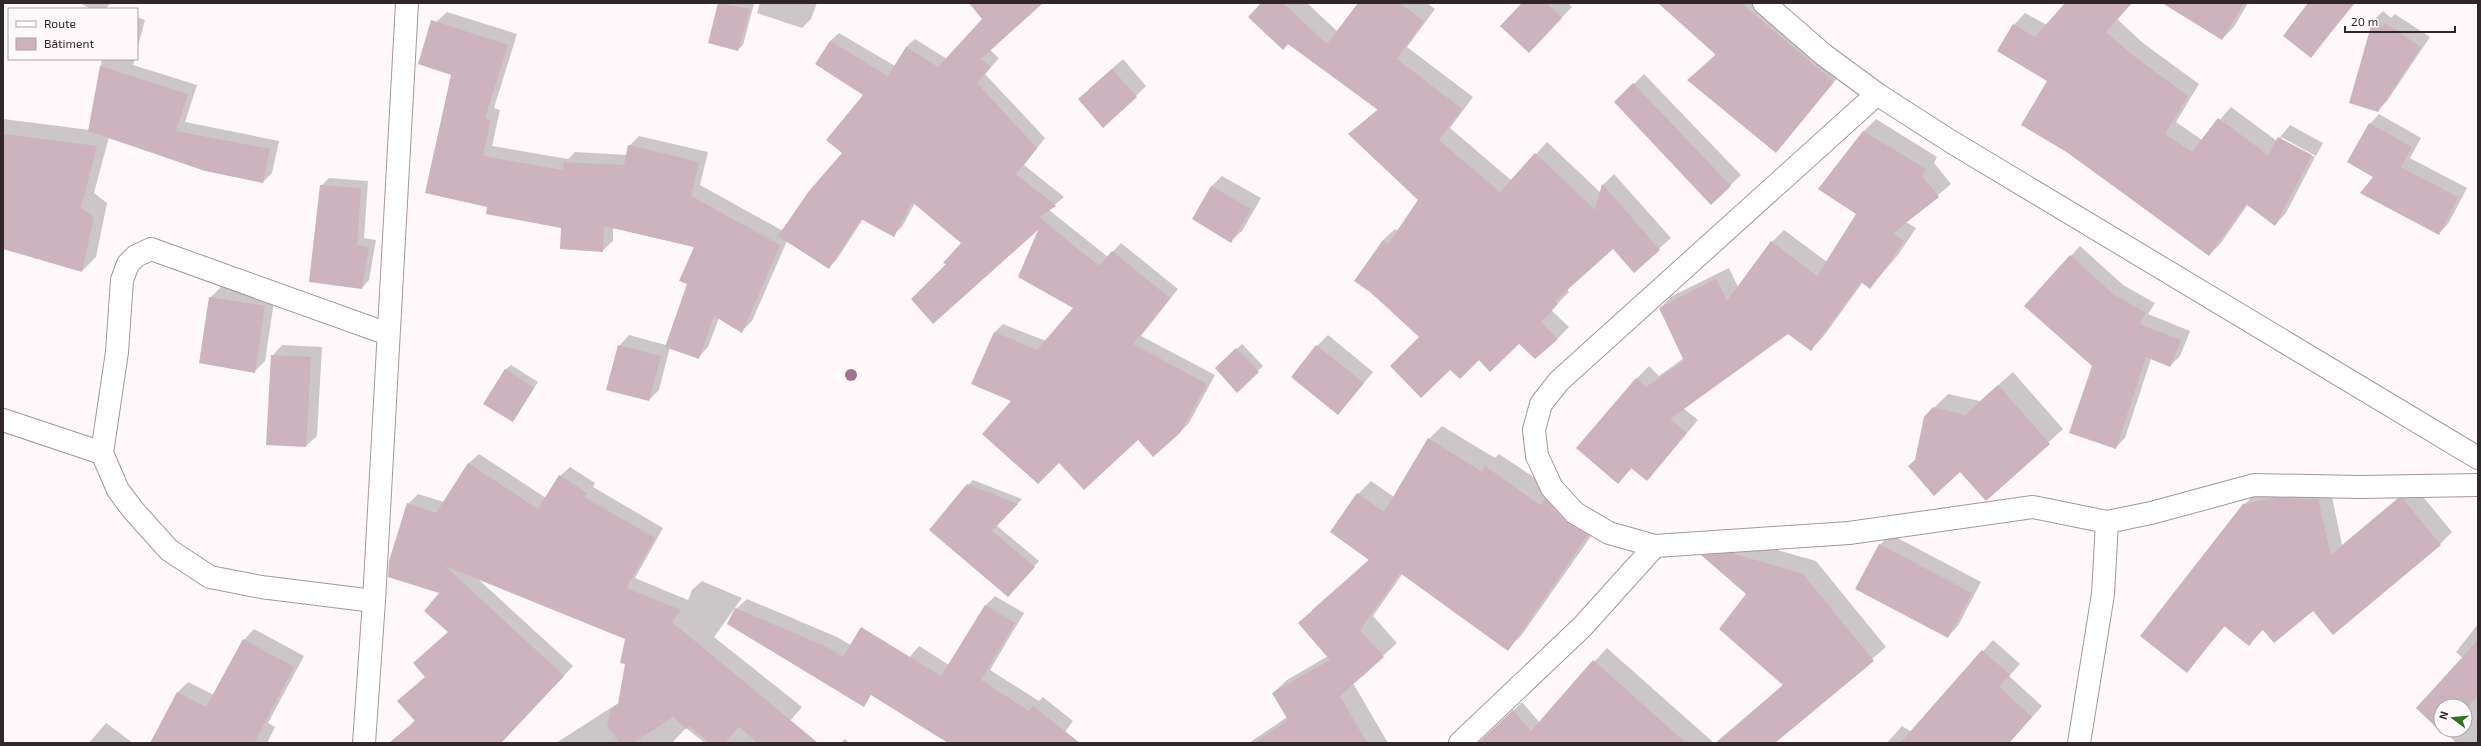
<svg xmlns="http://www.w3.org/2000/svg" width="2481" height="746" font-family="'Exo 2',sans-serif">
	<style>
		.shadow { fill: #0003; fill-rule: evenodd }
		.building { fill: #ccb3bd }
		.lines { fill: none; stroke-linecap: round; stroke-linejoin: round }
		.minor-casing { stroke: #ab939d; stroke-width: 24 }
		.major-casing { stroke: #ab939d; stroke-width: 24 }
		.minor { stroke: #fff; stroke-width: 22 }
		.major { stroke: #fff; stroke-width: 22 }
		.tree { fill: #a2728f }
	</style>
	<rect width="100%" height="100%" fill="#fef8fa"/>
	<g class="shadow">
		<polygon points="80,3 111,3 105,9 91,9"/>
		<polygon points="719,3 754,4 743,45 738,50 709,42"/>
		<polygon points="760,3 817,3 811,19 802,28 757,13"/>
		<polygon points="970,3 1041,3 990,50 999,58 985,74 1045,138 1024,165 1064,197 1049,210 1108,257 1121,243 1178,289 1141,336 1215,375 1189,423 1180,432 1138,438 1013,400 973,383 995,332 1003,324 1046,341 1074,308 1041,226 947,264 963,243 915,203 902,227 893,235 863,219 837,259 828,268 787,241 752,321 742,331 719,318 708,347 698,358 670,347 659,390 649,400 619,346 629,335 666,345 688,284 695,247 613,228 613,241 602,251 562,227 488,206 436,22 447,12 517,34 494,108 500,110 492,146 568,159 575,152 627,155 629,146 639,136 708,152 700,185 783,231 844,153 864,95 830,41 839,33 895,66 906,47 915,39 947,59 983,19"/>
		<polygon points="1263,3 1307,3 1338,32 1359,3 1427,3 1435,9 1407,47 1473,97 1450,128 1512,181 1547,142 1601,193 1603,185 1614,174 1671,238 1634,271 1613,248 1567,289 1569,292 1551,310 1569,327 1557,339 1519,342 1479,359 1383,240 1395,229 1398,231 1420,200 1349,134 1378,109"/>
		<polygon points="1523,3 1568,3 1572,7 1539,41"/>
		<polygon points="1660,3 1763,3 1843,71 1776,152 1688,80 1716,54"/>
		<polygon points="2067,3 2132,3 2117,19 2143,43 2199,84 2176,122 2202,140 2231,107 2277,141 2290,125 2323,143 2316,156 2281,137 2281,140 2315,157 2286,213 2275,225 2248,204 2221,243 2209,255 2048,81 2014,25 2025,13 2047,25"/>
		<polygon points="2164,3 2248,3 2234,27 2222,39"/>
		<polygon points="2309,3 2355,3 2311,56"/>
		<polygon points="2383,11 2391,18 2395,14 2430,37 2387,101 2378,110 2374,20"/>
		<polygon points="137,17 145,20 137,50"/>
		<polygon points="102,59 135,59 133,65 197,85 185,122 279,141 272,173 263,182 109,137 94,193 107,203 96,257 82,271 3,248 3,119 90,130"/>
		<polygon points="1123,59 1146,86 1136,96 1089,89"/>
		<polygon points="1644,74 1741,175 1711,204 1626,92"/>
		<polygon points="2379,114 2421,138 2410,158 2467,188 2448,224 2439,233 2374,176 2370,124"/>
		<polygon points="1876,119 1937,157 1934,163 1951,184 1906,222 1916,228 1898,255 1870,287 1863,282 1823,337 1811,349 1788,333 1683,408 1698,420 1647,480 1633,467 1618,483 1636,379 1649,366 1659,376 1684,358 1660,308 1672,296 1729,268 1738,287 1772,242 1784,230 1827,262 1858,214 1820,189 1864,131"/>
		<polygon points="1222,176 1261,198 1242,231 1231,241 1193,219 1212,186"/>
		<polygon points="329,178 368,181 364,238 376,240 369,280 362,288 321,186"/>
		<polygon points="2080,246 2123,285 2155,303 2148,314 2190,331 2180,356 2170,366 2151,359 2125,438 2115,448 2071,256"/>
		<polygon points="221,287 275,295 265,361 254,372 210,298"/>
		<polygon points="1328,335 1373,372 1338,414 1317,346"/>
		<polygon points="1242,344 1263,366 1237,391 1216,369"/>
		<polygon points="282,345 322,347 317,436 306,446 267,444 272,356"/>
		<polygon points="511,365 538,382 513,421 505,370"/>
		<polygon points="2013,372 2063,429 1986,499 1960,470 1934,408 1948,394 1980,401"/>
		<polygon points="1442,426 1495,458 1499,454 1601,522 1521,636 1507,649 1403,573 1373,616 1397,643 1353,683 1388,743 1249,743 1287,717 1273,693 1287,680 1328,656 1312,610 1370,559 1358,494 1371,481 1394,497 1429,439"/>
		<polygon points="479,454 546,498 560,476 570,467 595,483 593,487 663,528 635,578 688,600 692,590 702,581 742,598 714,637 802,707 771,743 705,743 686,728 672,743 556,743 620,702 627,663 626,639 478,579 573,666 501,743 414,743 406,730 415,720 426,676 449,632 440,593 408,504 418,494 444,502 469,463"/>
		<polygon points="973,480 1022,499 996,525 1039,561 1013,590 968,485"/>
		<polygon points="2330,487 2342,545 2411,487 2415,487 2452,532 2440,544 2314,609 2264,629 2249,644 2225,626 2187,671 2244,505 2256,493"/>
		<polygon points="1890,534 1981,582 1958,626 1948,636 1880,545"/>
		<polygon points="1745,541 1816,561 1886,647 1774,743 1715,743 1784,684 1747,594 1702,555 1715,543"/>
		<polygon points="995,596 1024,613 990,670 1039,701 1043,697 1073,721 1057,743 949,743 876,697 919,646 949,665 985,606"/>
		<polygon points="747,599 837,637 854,647 833,671 736,609"/>
		<path d="M 2478,624 L 2478,743 L 2456,743 L 2445,731 L 2443,733 L 2417,708 L 2463,658 L 2456,652 ZM 2441,706 L 2465,706 L 2465,730 L 2441,730 Z"/>
		<polygon points="254,629 304,656 268,723 275,727 267,743 151,743 178,692 188,682 214,695 244,640"/>
		<polygon points="1993,640 2020,664 2009,676 2042,706 2009,743 1978,743 1935,705"/>
		<polygon points="1607,648 1714,743 1574,743 1544,717"/>
		<polygon points="1522,702 1551,736 1544,743 1489,743 1494,729"/>
		<polygon points="106,723 133,743 89,743"/>
		<polygon points="1902,726 1926,741 1924,743 1887,743"/>
		<polygon points="845,739 849,743 841,743"/>
	</g>
	<g class="building">
		<polygon points="718,3 750,9 738,51 708,43"/>
		<polygon points="969,3 1043,3 981,59 991,67 977,83 1037,148 1016,174 1056,206 1039,217 1099,266 1112,251 1170,298 1133,344 1207,384 1180,433 1153,457 1138,440 1084,490 1059,463 1038,484 982,434 1011,401 971,384 994,332 1037,350 1073,308 1018,277 1038,230 933,324 911,299 946,264 943,263 961,243 912,202 894,237 861,219 829,269 778,236 809,191 842,153 826,140 863,95 815,64 830,41 888,76 906,47 938,67 982,19"/>
		<polygon points="1261,3 1283,3 1327,44 1358,3 1399,3 1424,21 1397,59 1462,109 1439,140 1500,192 1535,153 1595,210 1602,184 1660,250 1634,273 1613,249 1555,301 1558,304 1541,322 1558,339 1535,359 1519,344 1490,372 1479,360 1460,379 1450,370 1421,398 1390,366 1419,337 1370,292 1354,281 1383,240 1388,244 1418,200 1348,134 1378,110 1288,44 1283,50 1248,17"/>
		<polygon points="1522,3 1546,3 1562,18 1529,53 1500,26"/>
		<polygon points="1658,3 1741,3 1834,82 1776,153 1687,80 1716,55"/>
		<polygon points="2065,3 2132,3 2106,32 2131,54 2188,96 2165,134 2192,152 2218,118 2268,155 2278,137 2312,155 2275,226 2246,204 2209,256 2068,153 2021,125 2047,81 1997,51 2013,24 2035,37"/>
		<polygon points="2162,3 2244,3 2222,40"/>
		<polygon points="2308,3 2354,3 2311,58 2283,36"/>
		<polygon points="2373,19 2382,27 2385,23 2421,47 2378,112 2349,103"/>
		<polygon points="431,20 508,45 485,118 491,120 483,156 563,170 564,162 624,165 628,145 699,162 691,196 780,245 742,333 714,316 699,359 665,347 687,284 679,281 694,247 604,226 603,252 560,249 561,228 486,214 487,207 425,193 451,75 418,64"/>
		<polygon points="100,66 188,94 176,131 270,149 263,183 205,171 88,131"/>
		<polygon points="1112,69 1137,97 1103,128 1078,99"/>
		<polygon points="1633,83 1731,186 1711,205 1614,102"/>
		<polygon points="2369,123 2412,147 2401,167 2458,197 2439,235 2360,193 2373,177 2347,162"/>
		<polygon points="1863,131 1926,169 1922,176 1939,197 1893,233 1904,241 1886,268 1870,289 1861,282 1811,351 1788,334 1670,419 1687,433 1647,481 1631,468 1618,484 1576,448 1636,378 1646,387 1684,361 1659,308 1716,279 1727,301 1771,241 1817,276 1856,214 1818,189"/>
		<polygon points="3,134 97,146 81,208 94,217 82,272 3,249"/>
		<polygon points="320,185 361,188 357,245 369,247 362,289 309,282"/>
		<polygon points="1211,186 1251,209 1231,243 1192,219"/>
		<polygon points="2070,255 2113,294 2146,313 2139,324 2181,340 2170,367 2146,357 2116,449 2069,433 2092,366 2024,306"/>
		<polygon points="209,297 265,306 255,373 199,363"/>
		<polygon points="618,345 661,356 649,401 606,390"/>
		<polygon points="1316,345 1364,383 1338,415 1291,377"/>
		<polygon points="1236,348 1259,372 1237,393 1215,368"/>
		<polygon points="271,355 311,357 306,447 266,445"/>
		<polygon points="505,369 534,388 513,422 483,404"/>
		<polygon points="1998,385 2050,444 1986,501 1960,472 1934,496 1908,466 1915,460 1924,417 1933,407 1965,415"/>
		<polygon points="1428,438 1482,472 1485,466 1540,505 1545,499 1566,522 1588,535 1508,651 1400,573 1360,630 1384,657 1340,696 1367,743 1254,743 1288,720 1272,693 1330,660 1298,623 1369,560 1330,532 1357,493 1384,512"/>
		<polygon points="468,463 538,509 559,475 587,493 584,497 655,538 626,588 681,610 672,622 818,743 758,743 739,727 725,743 710,743 689,726 686,729 673,717 633,743 619,743 607,725 611,709 618,704 625,664 620,663 625,639 445,566 564,676 501,743 389,743 415,721 397,701 425,677 413,663 448,632 424,611 439,593 388,577 389,561 407,503 436,513"/>
		<polygon points="967,484 1018,504 992,531 1035,567 1008,597 929,530"/>
		<polygon points="2273,498 2318,499 2331,555 2398,499 2403,499 2441,545 2333,635 2313,611 2274,643 2262,629 2249,646 2224,626 2187,673 2140,636 2243,504"/>
		<polygon points="1879,544 1972,593 1948,638 1855,589"/>
		<polygon points="1732,553 1803,574 1874,661 1775,743 1717,743 1783,685 1719,629 1746,594 1701,555"/>
		<polygon points="985,605 1015,623 981,680 1029,711 1033,706 1080,743 948,743 871,695 864,707 727,624 735,608 827,647 843,657 861,627 941,676"/>
		<polygon points="243,639 294,667 254,743 150,743 177,692 206,707"/>
		<polygon points="2478,640 2478,695 2465,710 2465,706 2441,706 2441,730 2447,730 2443,734 2416,708"/>
		<polygon points="1982,650 2010,675 1999,687 2032,717 2009,743 1900,743"/>
		<polygon points="1593,660 1686,743 1478,743 1513,710 1531,731"/>
	</g>
	<g class="lines">
		<g class="minor-casing">
			<g id="minor">
				<polyline points="1877,94 1559,381 1541,404 1534,430 1537,456 1552,488 1575,513 1609,533 1655,546 1849,533 2033,507 2107,522 2151,513 2254,485 2360,487 2478,485"/>
				<polyline points="3,420 102,453"/>
				<polyline points="374,601 261,587 210,577 169,550 133,510 118,490 102,453 117,352 122,280 128,264 136,256 151,249 388,334"/>
				<polyline points="364,743 374,601 407,3"/>
				<polyline points="1460,743 1583,626 1655,546"/>
				<polyline points="2079,743 2103,594 2107,522"/>
			</g>
		</g>
		<g class="major-casing">
			<polyline id="major" points="1764,3 1824,55 1877,94 1950,141 2478,458"/>
		</g>
		<use href="#minor" class="minor"/>
		<use href="#major" class="major"/>
	</g>
	<circle class="tree" cx="851" cy="375" r="6"/>
	<rect width="2481" height="746" fill="none" stroke="#31272b" stroke-width="8"/>
	<rect x="8" y="8" width="130" height="52" fill="#fef8fa" stroke="#aca4a7"/>
	<rect x="16" y="21" width="20" height="6" fill="#ffffff" stroke="#aca4a7"/>
	<text x="44" y="28" font-size="12" fill="#31272b">Route</text>
	<rect x="16" y="38" width="20" height="12" fill="#ccb3bd" stroke="#aca4a7"/>
	<text x="44" y="48" font-size="12" fill="#31272b">Bâtiment</text>
	<g transform="translate(2453 718) rotate(286)"><circle r="19" fill="#fef8fa" stroke="#aca4a7"/>
	<path d="M0-3L7 15L0 10L-7 15Z" fill="#2a761c"/>
	<text y="-6" font-size="11" font-weight="bold" text-anchor="middle" fill="#31272b">N</text>
	</g>
	<path d="M2345 26v6h110v-6" fill="none" stroke="#31272b" stroke-width="2"/>
	<text x="2351" y="26" font-size="12" fill="#31272b" stroke="#fef8fa" stroke-width="3" paint-order="stroke">20 m</text>
</svg>
